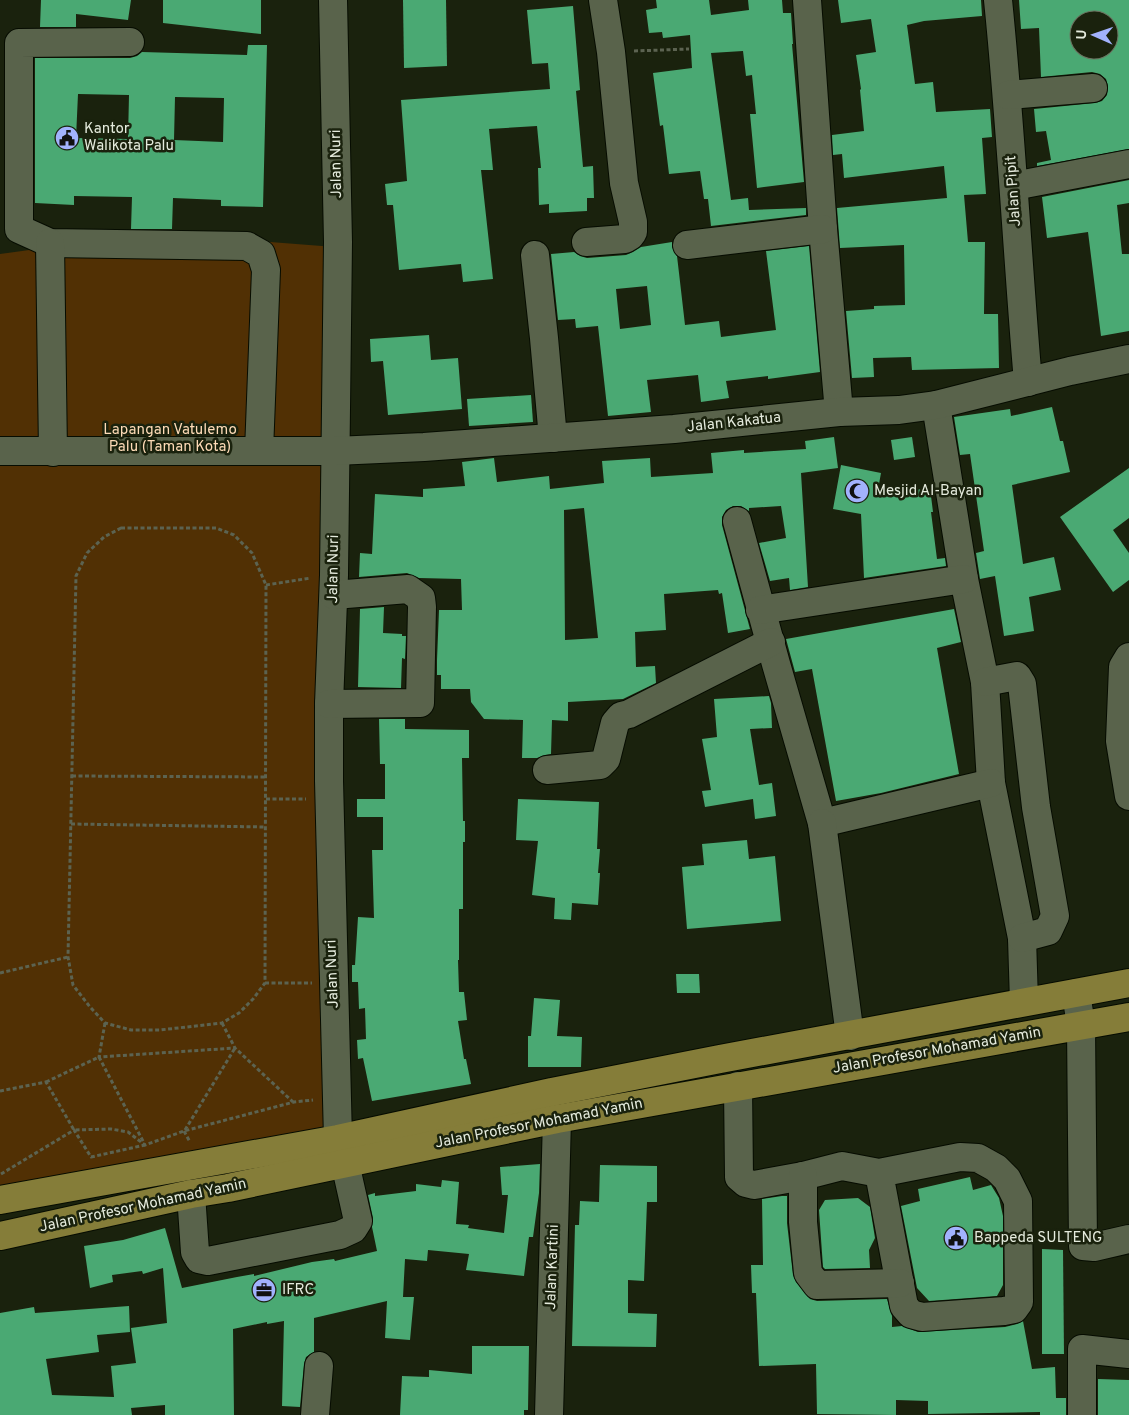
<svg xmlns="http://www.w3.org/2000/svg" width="1129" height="1415" font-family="Overpass,sans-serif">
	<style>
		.green { fill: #513004 }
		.building { fill: #4aa973; fill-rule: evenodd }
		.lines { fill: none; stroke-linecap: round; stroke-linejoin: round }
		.minor-casing { stroke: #060c00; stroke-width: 30 }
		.major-casing { stroke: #060c00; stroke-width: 30 }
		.path { stroke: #5c6351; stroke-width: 3; stroke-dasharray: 4 2.5; stroke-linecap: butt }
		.minor { stroke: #59634b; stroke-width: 28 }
		.major { stroke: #857d39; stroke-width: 28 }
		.labels { text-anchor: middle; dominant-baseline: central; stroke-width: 5; stroke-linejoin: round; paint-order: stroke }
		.poi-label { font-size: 15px; fill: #e5ebdd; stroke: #1a220d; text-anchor: start }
		.street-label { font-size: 15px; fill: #e5ebdd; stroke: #1a220d }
		.park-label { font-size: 15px; fill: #fedbb7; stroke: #1a220d }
	</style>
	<rect width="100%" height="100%" fill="#1a220d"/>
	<polygon class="green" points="154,233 335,247 343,1132 0,1194 0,254"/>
	<g class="building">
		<polygon points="41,0 131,0 128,20 76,14 76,27 40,27"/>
		<polygon points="163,0 261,0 261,34 163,23"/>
		<polygon points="403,0 446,0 447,66 404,68"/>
		<polygon points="656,0 709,0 711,15 749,10 748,0 782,0 783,13 791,13 793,44 792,44 804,182 757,188 750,114 756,114 752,75 746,76 743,51 711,53 731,200 748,198 749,210 806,208 806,215 711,226 708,199 704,199 700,171 669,174 663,125 660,126 653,73 692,68 690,35 663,38 662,32 649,33 646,10 657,8"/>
		<polygon points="838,0 981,0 982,16 924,21 907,25 915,84 933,82 936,112 990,109 992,137 982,138 986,194 964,195 968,242 985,242 984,314 998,314 999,368 912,370 911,357 873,358 874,377 852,378 846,311 874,309 874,306 905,305 904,245 840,248 837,208 947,198 944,166 844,178 842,154 833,155 832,135 864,131 860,90 861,89 856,55 876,52 871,19 841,23"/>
		<path d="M 1019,0 L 1129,0 L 1129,149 L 1037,166 L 1037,163 L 1051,160 L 1046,131 L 1036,132 L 1034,109 L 1095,103 L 1102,101 L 1107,95 L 1108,86 L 1106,79 L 1100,74 L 1092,72 L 1041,77 L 1039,28 L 1021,29 ZM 1079,20 L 1109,20 L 1109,50 L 1079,50 Z"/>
		<polygon points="573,6 580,90 576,91 583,167 593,166 594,198 587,198 587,211 549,213 549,204 539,205 538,168 541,168 537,126 489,129 493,170 481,170 493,279 463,282 461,264 399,270 393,205 387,205 385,184 407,181 401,100 550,89 548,63 532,64 527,10"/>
		<path d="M 248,45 L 267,45 L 263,207 L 221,206 L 221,200 L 173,198 L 172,229 L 131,229 L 132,197 L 74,196 L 74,205 L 35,203 L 35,58 L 130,58 L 137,56 L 142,52 L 247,55 ZM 78,94 L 129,95 L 128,139 L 76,138 ZM 175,97 L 224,98 L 223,142 L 174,140 Z"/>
		<polygon points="1129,180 1129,203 1117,205 1122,254 1129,254 1129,331 1101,336 1088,232 1047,238 1042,197"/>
		<path d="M 672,242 L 672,247 L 677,256 L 679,273 L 685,325 L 719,321 L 721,337 L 776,330 L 766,251 L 809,246 L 820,372 L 768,379 L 768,376 L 726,381 L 729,398 L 701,402 L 698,375 L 647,380 L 651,412 L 608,416 L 598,326 L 576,328 L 575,319 L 558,320 L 551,254 L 574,252 L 580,256 L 587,258 L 626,255 L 633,252 L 641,247 ZM 647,286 L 651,325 L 620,329 L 616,289 Z"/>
		<polygon points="429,335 431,360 458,358 462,409 388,415 383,361 371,362 370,339"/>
		<polygon points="531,395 533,422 469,426 467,399"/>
		<polygon points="1052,407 1060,441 1063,441 1070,472 1012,485 1023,564 1054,557 1061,590 1029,597 1034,631 1004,636 995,576 980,579 976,553 984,551 970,454 960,455 954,417 1010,409 1011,416"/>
		<path d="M 834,437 L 838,468 L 801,473 L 808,587 L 790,590 L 789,578 L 770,581 L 759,543 L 786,538 L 781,506 L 749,508 L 749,511 L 741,506 L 733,506 L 726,510 L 722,517 L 722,525 L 750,629 L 728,633 L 722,593 L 719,594 L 718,590 L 664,594 L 666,630 L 635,632 L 636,667 L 655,666 L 656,683 L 623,699 L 568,702 L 568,721 L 552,720 L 551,754 L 545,755 L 537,758 L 522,758 L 523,720 L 484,719 L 471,702 L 470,689 L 441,689 L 441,675 L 437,675 L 437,660 L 439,610 L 462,610 L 461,579 L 419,578 L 407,573 L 359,577 L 360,553 L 372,554 L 375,494 L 423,497 L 423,489 L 465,486 L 462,462 L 494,458 L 497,482 L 549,476 L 550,489 L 604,483 L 602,461 L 650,458 L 651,477 L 713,473 L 711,453 L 744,450 L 744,453 L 806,449 L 805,441 ZM 584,508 L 598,638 L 565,640 L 564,510 Z"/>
		<polygon points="912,437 915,457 894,460 891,440"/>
		<polygon points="841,465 881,473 877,495 930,488 933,512 931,512 937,559 945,558 946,566 864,578 861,514 833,509"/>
		<polygon points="1129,468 1129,518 1113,530 1129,553 1129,580 1113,592 1060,517"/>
		<polygon points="384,607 383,633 402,634 402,636 406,636 405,659 402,658 401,688 358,687 360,609"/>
		<polygon points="954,609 961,642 937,648 959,774 881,793 836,801 812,669 795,672 786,639"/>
		<polygon points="769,696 771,703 772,728 750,729 759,785 772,783 776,816 755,819 753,799 705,807 702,791 711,790 702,739 717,737 714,699"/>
		<polygon points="379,719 405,719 405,729 469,730 469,758 462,758 463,821 465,821 465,842 463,842 463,909 459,909 459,960 458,960 459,992 464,992 467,1020 458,1021 464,1059 466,1059 471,1084 372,1101 363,1058 358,1059 357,1040 366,1039 365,1008 359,1009 358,982 352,982 352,965 355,965 358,917 374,918 372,850 383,850 383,817 357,817 357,799 385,799 385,764 380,764"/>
		<polygon points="518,799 599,802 597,849 600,849 598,873 600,873 598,905 572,903 571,920 554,919 555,898 532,895 538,841 516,840"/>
		<polygon points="747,840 749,859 775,856 781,921 687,929 682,867 704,865 702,844"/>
		<polygon points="676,974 699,974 700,993 677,993"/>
		<polygon points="534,998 560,1000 557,1036 582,1037 581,1067 528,1067 528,1036 531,1036"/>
		<polygon points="540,1164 539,1193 533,1237 529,1237 524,1276 466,1270 469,1254 428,1250 427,1261 405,1259 403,1297 414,1297 410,1340 385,1338 387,1301 314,1318 314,1352 306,1357 304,1364 300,1407 282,1406 284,1321 267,1324 267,1322 233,1329 234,1415 165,1415 165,1405 131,1408 132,1415 0,1415 0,1313 34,1307 35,1313 129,1306 130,1332 97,1335 99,1352 46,1359 52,1395 114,1397 111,1366 136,1363 131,1328 167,1323 163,1268 143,1274 142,1271 112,1275 113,1282 90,1288 84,1246 123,1240 165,1228 182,1288 237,1277 254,1274 254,1276 312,1262 334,1259 335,1261 377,1251 372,1227 373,1218 368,1195 375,1193 375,1196 416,1191 416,1184 441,1187 442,1180 459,1182 456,1224 469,1225 468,1228 504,1233 508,1195 502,1195 500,1167"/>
		<polygon points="600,1165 657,1166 657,1202 647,1202 644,1281 628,1280 628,1313 657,1314 656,1347 572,1346 575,1225 579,1225 580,1201 599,1202"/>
		<polygon points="970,1177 973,1190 991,1185 999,1198 1003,1216 1003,1285 997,1296 929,1301 917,1288 901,1206 920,1201 918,1189"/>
		<polygon points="782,1196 787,1196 787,1223 793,1275 796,1282 810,1299 817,1301 887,1299 892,1316 892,1327 902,1326 918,1332 1005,1327 1017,1324 1023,1321 1032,1369 1055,1367 1056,1398 1066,1398 1066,1415 1040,1415 1040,1412 928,1414 928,1401 896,1400 896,1415 817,1414 816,1364 759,1366 756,1293 752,1293 751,1265 763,1265 762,1199"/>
		<polygon points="858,1198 870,1207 875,1238 869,1250 870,1268 825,1269 823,1267 819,1210 825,1200"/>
		<polygon points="1042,1249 1063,1250 1064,1354 1042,1354"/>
		<polygon points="472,1346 529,1346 528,1410 524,1410 524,1415 400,1415 402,1376 429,1377 429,1370 472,1374"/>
		<polygon points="1098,1379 1129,1380 1129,1415 1098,1415"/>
	</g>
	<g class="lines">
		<g class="minor-casing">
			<g id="minor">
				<polyline points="333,0 338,242 334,575 329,704 329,781 338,1139"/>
				<polyline points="807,0 823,229 839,412"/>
				<path d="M 998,0 C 1011,127 1017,254 1028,382"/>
				<polyline points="130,42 19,43 19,229 50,243 247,246 261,254 266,270 259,451"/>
				<polyline points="1008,95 1093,88"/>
				<polyline points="1014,186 1129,164"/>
				<polyline points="586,242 625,239 630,236 633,232 633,222 624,183 611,52 603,0"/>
				<polyline points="50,243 53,452"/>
				<polyline points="687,245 823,229"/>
				<polyline points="535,255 544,338 553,438"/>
				<polyline points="936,405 964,579 985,682 991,783 1022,938 1024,1002"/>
				<polyline points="0,451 335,451 424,447 674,429 839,412 899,410 936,405 1070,371 1129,359"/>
				<polyline points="737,521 776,664 822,823 991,783"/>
				<polyline points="760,610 964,579"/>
				<polyline points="1129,657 1123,667 1120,741 1129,796"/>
				<polyline points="985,682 1017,676 1022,684 1036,807 1055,916 1048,931 1022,938"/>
				<polyline points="329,704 420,703 422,607 421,598 408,589 334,595"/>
				<polyline points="547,770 600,765 606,759 615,723 621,716 629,714 771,642"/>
				<polyline points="822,823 850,1036"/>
				<polyline points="1076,993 1081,1025 1083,1246 1094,1247 1129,1239"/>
				<polyline points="738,1086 739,1177 746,1183 754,1185 803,1176 842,1166 879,1173 904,1306 911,1314 922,1317 1004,1311 1014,1309 1019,1302 1018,1201 1007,1179 996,1168 978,1158 960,1157 879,1173"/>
				<polyline points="803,1176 803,1222 808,1273 817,1285 900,1283"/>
				<polyline points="191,1194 195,1252 199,1259 208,1261 340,1235 353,1229 358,1221 345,1163"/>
				<polyline points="315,1415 319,1366"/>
				<polyline points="549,1415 557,1119"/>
				<polyline points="1082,1415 1082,1349 1129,1354"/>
			</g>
		</g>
		<g class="major-casing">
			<g id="major">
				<polyline points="0,1200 338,1139 552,1092 720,1059 1129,983"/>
				<polyline points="0,1236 191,1194 228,1188 557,1119 1129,1017"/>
			</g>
		</g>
		<g class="path">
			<polyline points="634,51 689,49"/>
			<polygon points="121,528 216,528 234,535 252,553 266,585 265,983 253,999 239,1013 222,1023 160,1030 131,1030 105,1023 90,1007 73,985 68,957 76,576 87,553 104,537"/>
			<polyline points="266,585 311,578"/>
			<polyline points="72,776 266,777"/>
			<polyline points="266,799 306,799"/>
			<polyline points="71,824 266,827"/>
			<polyline points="0,973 68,957"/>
			<polyline points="265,983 312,983"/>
			<polyline points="105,1023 99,1057 235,1048"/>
			<polyline points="222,1023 235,1048 293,1102"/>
			<polyline points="46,1082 99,1057 144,1143"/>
			<polyline points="0,1091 46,1082 74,1130 111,1129 128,1132 145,1145 184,1131 294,1102 313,1100"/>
			<polyline points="185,1130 235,1048"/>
			<polyline points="184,1131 190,1142"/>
			<polyline points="1,1174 74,1130 91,1157 145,1145"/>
		</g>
		<use href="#minor" class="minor"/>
		<use href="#major" class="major"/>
	</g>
	<defs>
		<g id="civic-disc" transform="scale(1.25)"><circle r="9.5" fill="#a2b2fd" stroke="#1a220d"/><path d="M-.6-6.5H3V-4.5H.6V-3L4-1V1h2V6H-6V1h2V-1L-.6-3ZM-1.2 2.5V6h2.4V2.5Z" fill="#111"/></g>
		<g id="mosque-disc" transform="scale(1.25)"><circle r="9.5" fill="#a2b2fd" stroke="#1a220d"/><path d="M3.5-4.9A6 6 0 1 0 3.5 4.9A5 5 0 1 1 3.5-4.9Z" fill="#111"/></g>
		<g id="office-disc" transform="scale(1.25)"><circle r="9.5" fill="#a2b2fd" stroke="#1a220d"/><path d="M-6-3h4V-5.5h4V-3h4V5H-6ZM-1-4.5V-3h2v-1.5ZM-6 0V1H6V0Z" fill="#111"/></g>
	</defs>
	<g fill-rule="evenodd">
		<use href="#civic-disc" x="67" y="138"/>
		<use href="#mosque-disc" x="857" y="491"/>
		<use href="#civic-disc" x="956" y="1238"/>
		<use href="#office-disc" x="264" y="1290"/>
	</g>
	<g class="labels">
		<g class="poi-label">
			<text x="84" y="129">Kantor<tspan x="84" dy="17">Walikota Palu</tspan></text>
			<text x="874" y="491">Mesjid Al-Bayan</text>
			<text x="974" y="1238">Bappeda SULTENG</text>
			<text x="282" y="1290">IFRC</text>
		</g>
		<g class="street-label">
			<text transform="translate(337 164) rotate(-91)">Jalan Nuri</text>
			<text transform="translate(1014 191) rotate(-94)">Jalan Pipit</text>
			<text transform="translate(734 423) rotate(-6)">Jalan Kakatua</text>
			<text transform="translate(334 569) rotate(-89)">Jalan Nuri</text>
			<text transform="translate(333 974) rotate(-92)">Jalan Nuri</text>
			<text transform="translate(937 1051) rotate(-10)">Jalan Profesor Mohamad Yamin</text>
			<text transform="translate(539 1124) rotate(-11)">Jalan Profesor Mohamad Yamin</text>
			<text transform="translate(143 1206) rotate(-12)">Jalan Profesor Mohamad Yamin</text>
			<text transform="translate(553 1267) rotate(-88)">Jalan Kartini</text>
		</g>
		<g class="park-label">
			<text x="170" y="430">Lapangan Vatulemo<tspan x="170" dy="17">Palu (Taman Kota)</tspan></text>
		</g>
	</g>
	<g transform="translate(1094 35) rotate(272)"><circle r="24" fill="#1a220d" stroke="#6b7260"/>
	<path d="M0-4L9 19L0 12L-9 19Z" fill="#a2b2fd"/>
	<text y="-8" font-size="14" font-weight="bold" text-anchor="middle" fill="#e5ebdd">U</text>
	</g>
</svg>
